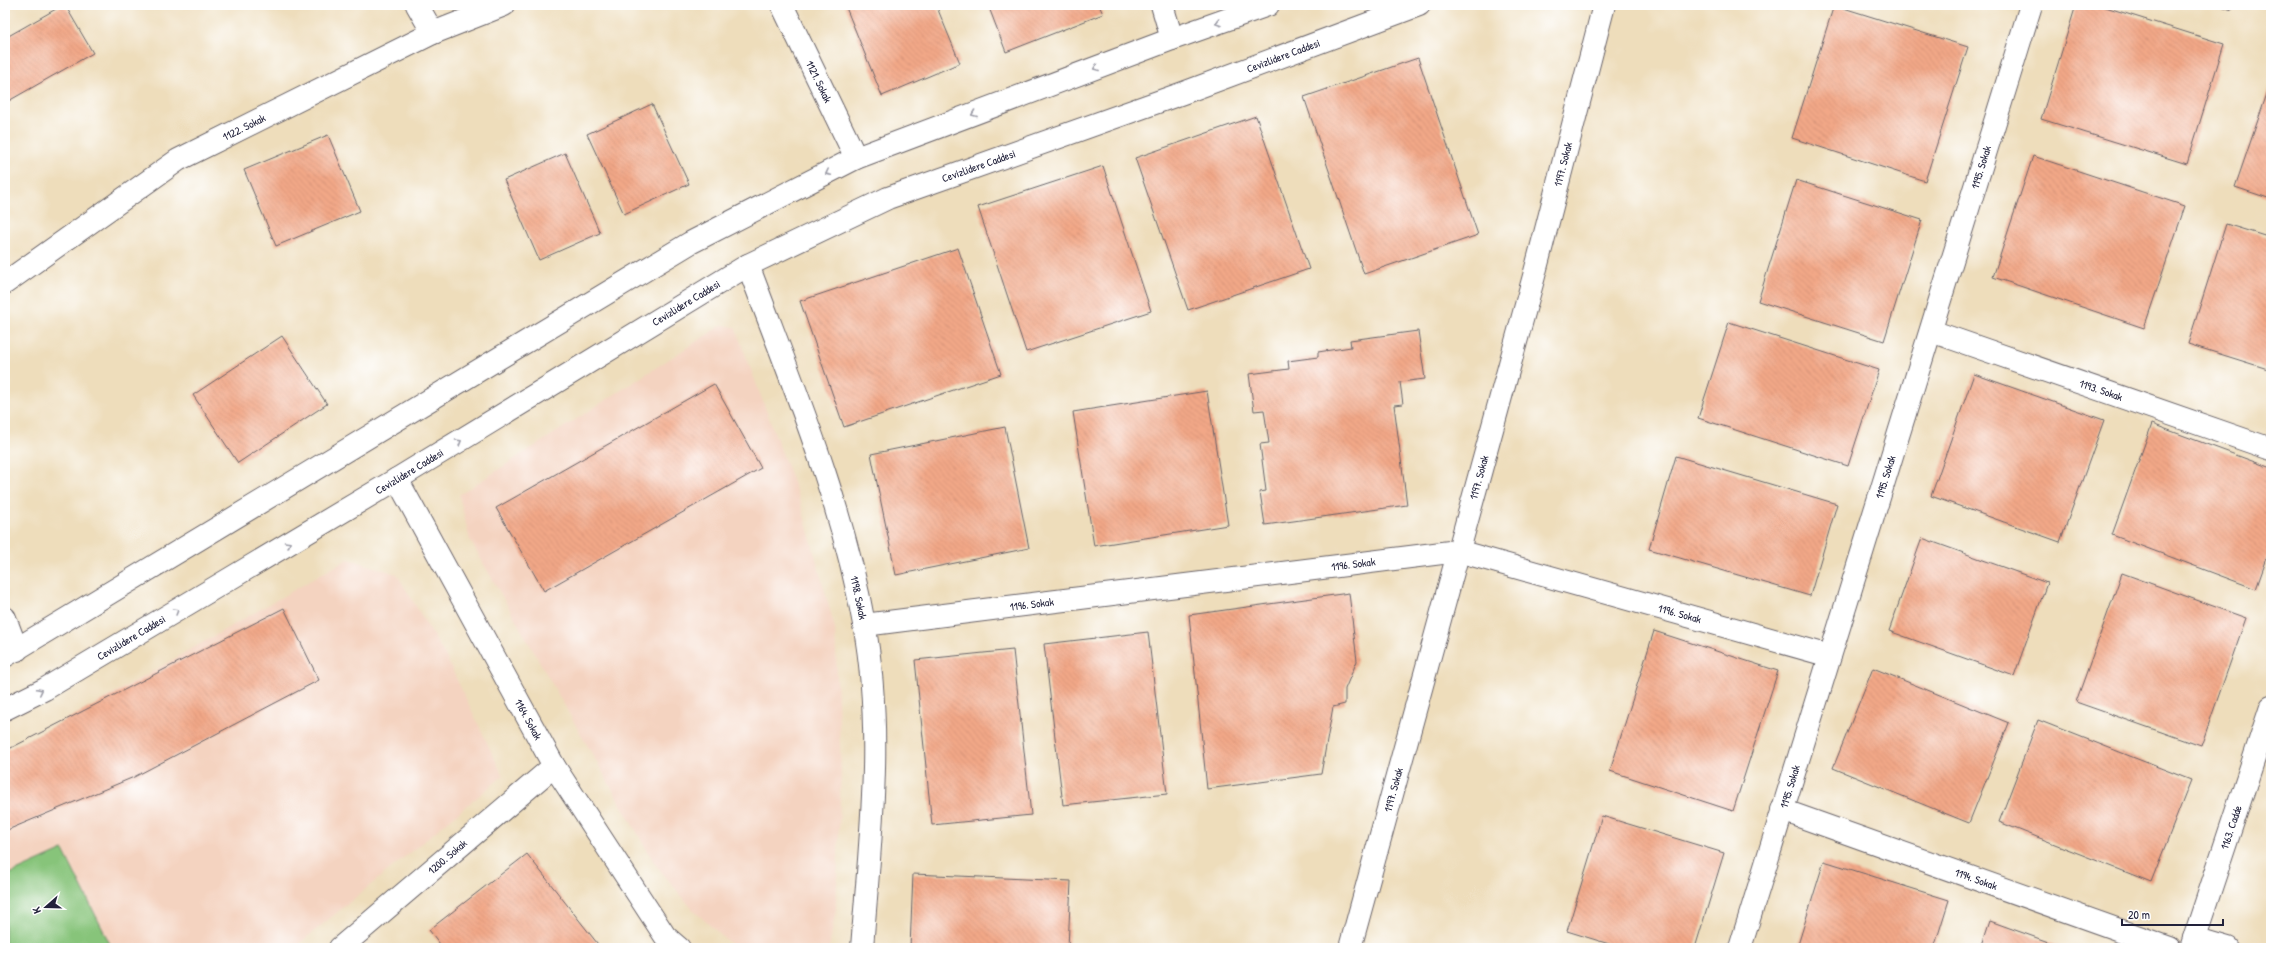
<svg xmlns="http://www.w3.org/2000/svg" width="2276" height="953" font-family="'Patrick Hand',sans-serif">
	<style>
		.built { fill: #f4d3c0 }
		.grass { fill: #87c47a; stroke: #54735a }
		.building { fill: url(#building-back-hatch) }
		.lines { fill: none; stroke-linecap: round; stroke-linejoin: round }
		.minor-casing { stroke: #696368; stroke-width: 24 }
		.major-casing { stroke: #696368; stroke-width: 24 }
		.minor { stroke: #fff; stroke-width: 22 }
		.major { stroke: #fff; stroke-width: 22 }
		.oneway { stroke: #9c9ca7 }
		.labels { text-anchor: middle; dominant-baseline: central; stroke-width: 3; stroke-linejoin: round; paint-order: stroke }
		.street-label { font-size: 11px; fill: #22223b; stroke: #fff }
	</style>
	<defs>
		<pattern id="building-back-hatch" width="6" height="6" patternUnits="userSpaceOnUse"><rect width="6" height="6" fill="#f2a787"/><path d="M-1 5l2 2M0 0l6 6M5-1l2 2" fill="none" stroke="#cf8f75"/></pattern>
	</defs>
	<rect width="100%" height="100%" fill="#fff"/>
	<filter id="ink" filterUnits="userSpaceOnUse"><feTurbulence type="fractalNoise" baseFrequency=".025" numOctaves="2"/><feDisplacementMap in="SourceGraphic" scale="8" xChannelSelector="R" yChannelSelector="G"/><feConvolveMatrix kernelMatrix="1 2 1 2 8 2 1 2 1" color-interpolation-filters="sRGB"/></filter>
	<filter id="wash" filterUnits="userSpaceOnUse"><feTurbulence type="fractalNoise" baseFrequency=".012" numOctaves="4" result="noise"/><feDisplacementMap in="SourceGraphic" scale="16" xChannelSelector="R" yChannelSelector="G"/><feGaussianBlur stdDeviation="0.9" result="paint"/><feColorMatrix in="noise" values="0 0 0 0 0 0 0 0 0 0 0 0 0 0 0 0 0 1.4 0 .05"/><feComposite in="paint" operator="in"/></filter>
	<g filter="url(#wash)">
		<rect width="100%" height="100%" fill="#edb"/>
		<g class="built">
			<polygon points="722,325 735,327 800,501 835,628 841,771 836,910 829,948 735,948 694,911 655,864 470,540 459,495"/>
			<polygon points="348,559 397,574 447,659 503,776 294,948 5,948 5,751 71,718"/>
		</g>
		<polygon class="grass" points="63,850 112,948 5,948 5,876"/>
		<g id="blocks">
			<g class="building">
				<polygon points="63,5 65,5 93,53 5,103 5,38"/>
				<polygon points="845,5 936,5 960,63 882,96"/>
				<polygon points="988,5 1099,5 1103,14 1006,52"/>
				<polygon points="1834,5 1968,47 1925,181 1792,138"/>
				<polygon points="2076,5 2099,5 2224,44 2187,164 2041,119"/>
				<polygon points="2217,5 2233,5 2232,10"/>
				<polygon points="1418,58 1478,235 1364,274 1304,97"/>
				<polygon points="2271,82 2271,199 2235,187"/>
				<polygon points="652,104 689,184 624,214 587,134"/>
				<polygon points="1256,116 1309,269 1188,310 1135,158"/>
				<polygon points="328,135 360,211 276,246 244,170"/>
				<polygon points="565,153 600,233 539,260 504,180"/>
				<polygon points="2033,156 2185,206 2144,328 1993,277"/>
				<polygon points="1103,166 1151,311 1026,352 978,207"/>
				<polygon points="1796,180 1922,220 1884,341 1758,301"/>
				<polygon points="2226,224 2271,238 2271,370 2188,344"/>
				<polygon points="958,248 1001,374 844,427 800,301"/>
				<polygon points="1729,322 1879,370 1848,466 1698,418"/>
				<polygon points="1418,331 1425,379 1400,382 1403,404 1394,405 1407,505 1265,525 1260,492 1266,491 1260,444 1269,443 1264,410 1254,411 1249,374 1289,369 1288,361 1318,357 1318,352 1351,347 1350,340"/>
				<polygon points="282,336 327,404 238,463 193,395"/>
				<polygon points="1974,374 2104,420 2060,542 1931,496"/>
				<polygon points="714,384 761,468 544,591 496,508"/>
				<polygon points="1207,391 1228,525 1094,546 1073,412"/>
				<polygon points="2152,424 2271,468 2271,547 2256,589 2112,535"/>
				<polygon points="1005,427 1029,548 896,575 871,454"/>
				<polygon points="1676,456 1837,504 1810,596 1649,549"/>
				<polygon points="1922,538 2047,583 2014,676 1889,631"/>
				<polygon points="2122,573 2246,618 2201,746 2076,702"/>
				<polygon points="1349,593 1357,661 1345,689 1345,704 1333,707 1321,774 1207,789 1189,615"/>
				<polygon points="284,608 319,680 134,777 5,831 5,751"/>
				<polygon points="1654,631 1778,671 1733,811 1610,771"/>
				<polygon points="1148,632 1167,794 1063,805 1044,644"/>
				<polygon points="1013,650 1031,815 932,825 915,660"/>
				<polygon points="1873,668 2009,723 1969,823 1833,768"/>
				<polygon points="2038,720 2191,780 2151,882 1999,822"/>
				<polygon points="1602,816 1724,853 1695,948 1622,948 1567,931"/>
				<polygon points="527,854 601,948 443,948 429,930"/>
				<polygon points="1824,861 1949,900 1934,948 1797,948"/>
				<polygon points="913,874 1071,881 1068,948 910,948"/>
				<polygon points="1990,921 2065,948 1981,948"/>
			</g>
		</g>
	</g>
	<g filter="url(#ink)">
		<use href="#blocks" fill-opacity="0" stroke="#696368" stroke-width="1"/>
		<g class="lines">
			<g class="minor-casing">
				<g id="minor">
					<polyline points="417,5 433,33"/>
					<path id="s1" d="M 782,5 L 856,158"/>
					<polyline points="1162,5 1172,39"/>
					<path id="s2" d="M 748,265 C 792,383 842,500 864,624 C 884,731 870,841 862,948"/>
					<path id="s3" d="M 5,283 L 178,160 L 433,33 L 504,5"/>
					<path id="s4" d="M 1931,331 L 2271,449"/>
					<path id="s5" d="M 397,479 L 554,766 L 665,936 L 679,948"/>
					<polyline points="5,618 17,650"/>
					<path id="s6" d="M 864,625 L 1458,551 L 1830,656"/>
					<path id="s7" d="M 1782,810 L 2170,948"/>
					<polyline points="2194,938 2228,948"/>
					<path id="s8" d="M 340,948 L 554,766"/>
					<path id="s9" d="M 1350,948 L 1534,276 L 1604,5"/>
					<path id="s10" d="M 1740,948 L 2031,5"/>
					<path id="s11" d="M 2191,948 L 2271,707"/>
				</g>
			</g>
			<g class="major-casing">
				<g id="major">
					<polyline points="5,656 690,243 856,158 1172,39 1268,5"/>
					<path id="s12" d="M 5,709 L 45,689 L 397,479 L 748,265 L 888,198 L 1183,93 L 1419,5"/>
				</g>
			</g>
			<use href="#minor" class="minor"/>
			<use href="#major" class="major"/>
		</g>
		<defs><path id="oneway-chevron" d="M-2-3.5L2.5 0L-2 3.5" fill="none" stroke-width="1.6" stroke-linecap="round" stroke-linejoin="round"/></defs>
		<g class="oneway">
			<use href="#oneway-chevron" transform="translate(1218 23) rotate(161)"/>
			<use href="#oneway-chevron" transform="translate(1096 68) rotate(159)"/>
			<use href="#oneway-chevron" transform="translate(974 114) rotate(159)"/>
			<use href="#oneway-chevron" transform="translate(828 173) rotate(153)"/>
			<use href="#oneway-chevron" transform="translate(459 442) rotate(-31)"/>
			<use href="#oneway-chevron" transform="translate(288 544) rotate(-31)"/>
			<use href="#oneway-chevron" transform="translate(176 611) rotate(-31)"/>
			<use href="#oneway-chevron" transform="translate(40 691) rotate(-27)"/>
		</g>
	</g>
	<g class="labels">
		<g class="street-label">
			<text stroke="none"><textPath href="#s12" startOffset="1441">Cevizlidere Caddesi</textPath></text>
			<text stroke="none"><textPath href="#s1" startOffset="85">1121. Sokak</textPath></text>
			<text stroke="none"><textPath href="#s3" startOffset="286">1122. Sokak</textPath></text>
			<text stroke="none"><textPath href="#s9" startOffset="812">1197. Sokak</textPath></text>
			<text stroke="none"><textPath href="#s12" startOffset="1117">Cevizlidere Caddesi</textPath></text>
			<text stroke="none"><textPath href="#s10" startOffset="817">1195. Sokak</textPath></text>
			<text stroke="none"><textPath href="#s12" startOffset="793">Cevizlidere Caddesi</textPath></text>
			<text stroke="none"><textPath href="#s4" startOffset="180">1193. Sokak</textPath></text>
			<text stroke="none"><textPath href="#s12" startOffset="469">Cevizlidere Caddesi</textPath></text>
			<text stroke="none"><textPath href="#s9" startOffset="488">1197. Sokak</textPath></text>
			<text stroke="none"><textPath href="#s10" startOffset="493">1195. Sokak</textPath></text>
			<text stroke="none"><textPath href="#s6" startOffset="493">1196. Sokak</textPath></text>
			<text stroke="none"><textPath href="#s2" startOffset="351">1198. Sokak</textPath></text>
			<text stroke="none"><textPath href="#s6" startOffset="169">1196. Sokak</textPath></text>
			<text stroke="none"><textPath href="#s6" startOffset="829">1196. Sokak</textPath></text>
			<text stroke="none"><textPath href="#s12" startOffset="145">Cevizlidere Caddesi</textPath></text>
			<text stroke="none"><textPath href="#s5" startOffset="274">1164. Sokak</textPath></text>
			<text stroke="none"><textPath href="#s10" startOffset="169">1195. Sokak</textPath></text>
			<text stroke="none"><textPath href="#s9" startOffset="164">1197. Sokak</textPath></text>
			<text stroke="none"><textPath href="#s11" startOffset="127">1163. Cadde</textPath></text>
			<text stroke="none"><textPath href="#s8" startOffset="141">1200. Sokak</textPath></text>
			<text stroke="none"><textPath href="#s7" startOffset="206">1194. Sokak</textPath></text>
		</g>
	</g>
	<rect width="2276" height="953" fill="none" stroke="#fff" stroke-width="20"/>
	<g transform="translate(46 907) rotate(250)" stroke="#ffffff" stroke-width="3" paint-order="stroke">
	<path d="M0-3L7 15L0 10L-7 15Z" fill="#22223b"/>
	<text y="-6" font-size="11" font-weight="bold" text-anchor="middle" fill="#22223b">K</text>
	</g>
	<path d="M2122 919v6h101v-6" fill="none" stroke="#22223b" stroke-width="2"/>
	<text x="2128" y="919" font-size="12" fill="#22223b" stroke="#ffffff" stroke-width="3" paint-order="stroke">20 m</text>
</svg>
